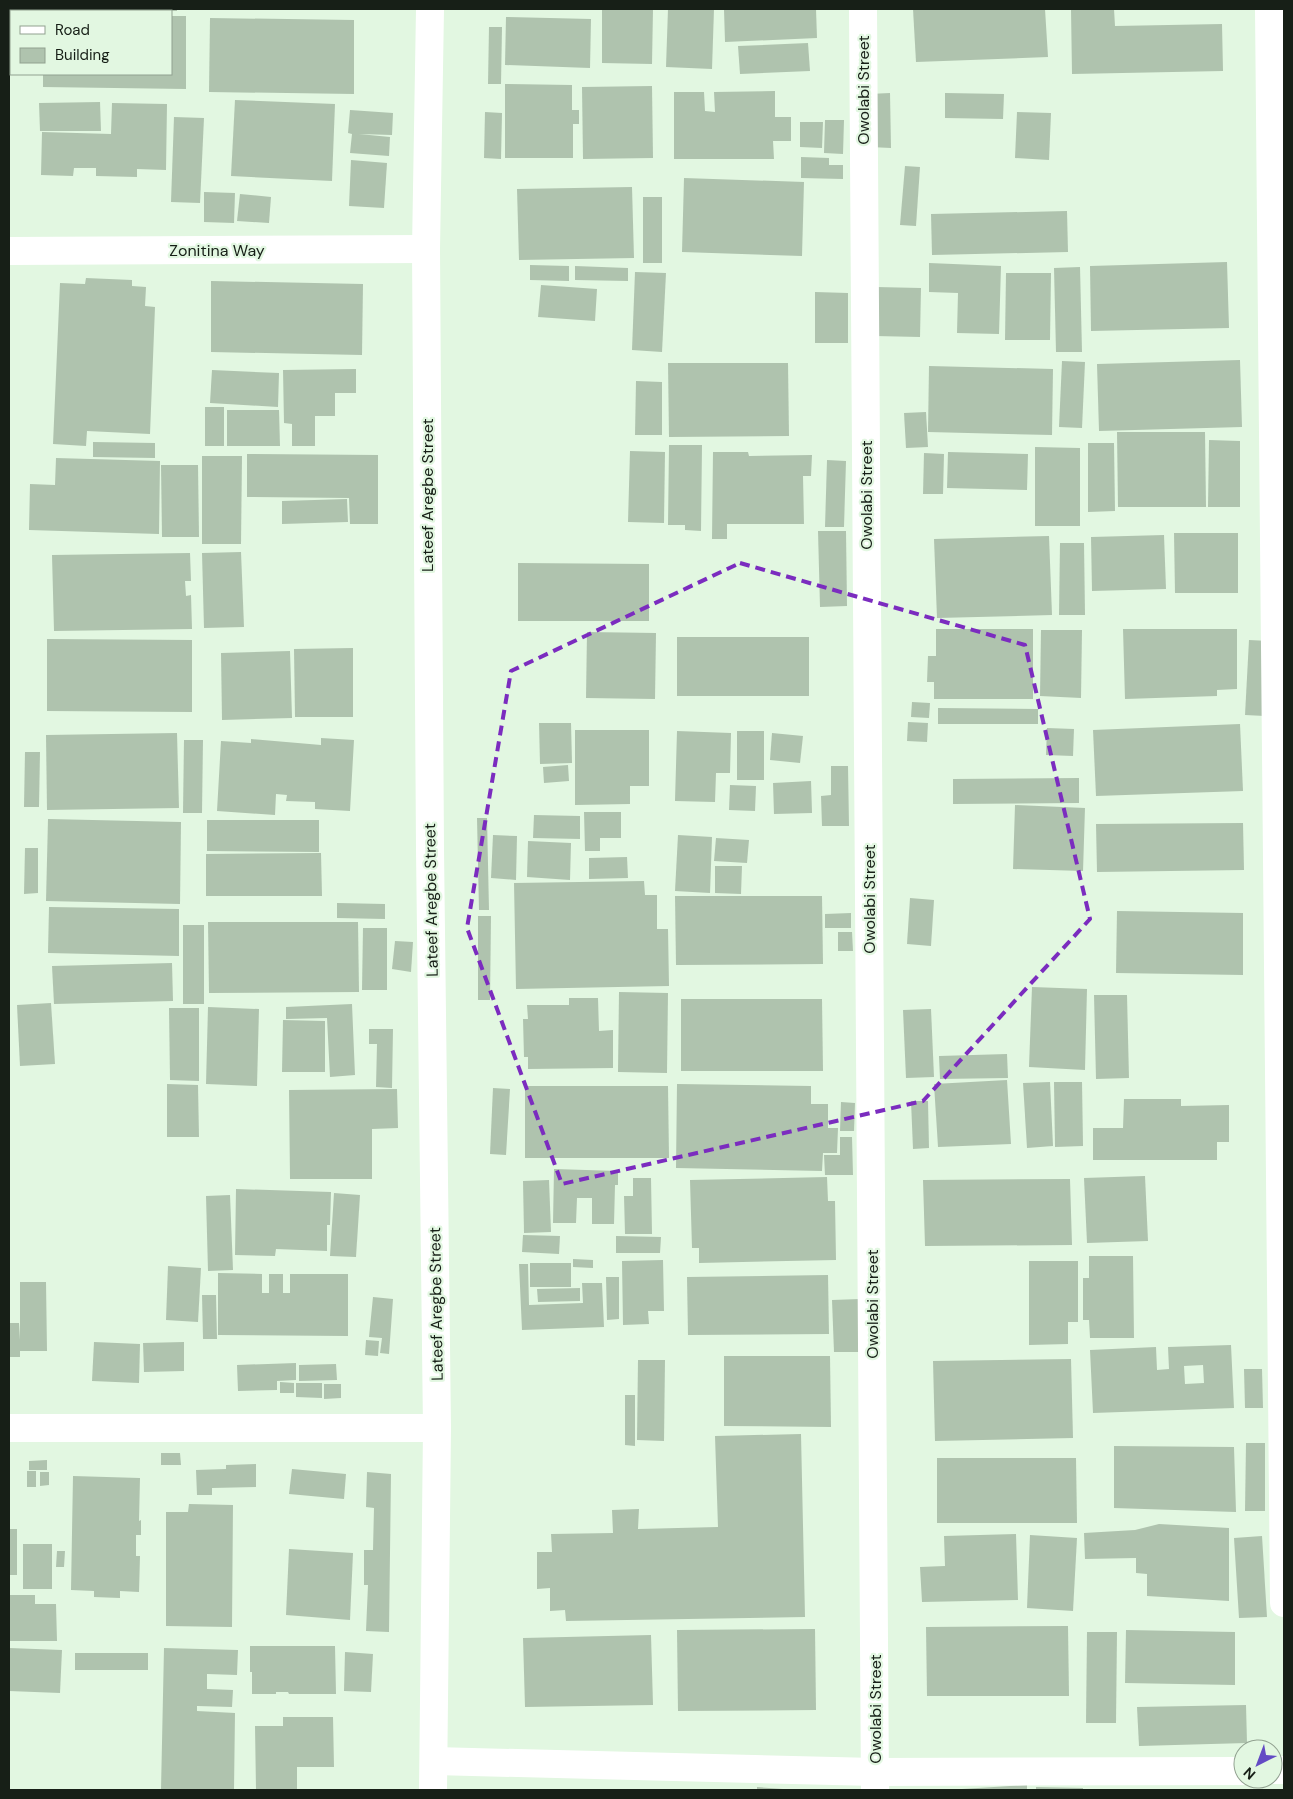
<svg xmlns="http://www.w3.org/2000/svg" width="1293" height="1799" font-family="'DM Sans',sans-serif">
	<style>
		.building { fill: #afc3ae; fill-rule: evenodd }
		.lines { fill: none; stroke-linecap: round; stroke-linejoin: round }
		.street { stroke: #fff; stroke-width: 28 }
		.marked { fill: none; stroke: #7b2cbf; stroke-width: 4; stroke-dasharray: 10 6; stroke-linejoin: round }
		.labels { text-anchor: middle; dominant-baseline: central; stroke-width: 4.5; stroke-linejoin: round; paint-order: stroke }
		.street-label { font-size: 16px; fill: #171f17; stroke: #e2f7e1 }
	</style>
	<rect width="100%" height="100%" fill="#e2f7e1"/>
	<g class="building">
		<rect x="123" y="9" width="54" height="2"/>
		<polygon points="602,9 653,9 652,64 602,63"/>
		<polygon points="668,9 714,9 712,69 666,67"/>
		<polygon points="724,9 816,9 817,38 725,42"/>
		<polygon points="913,9 1045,9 1048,57 916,62"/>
		<polygon points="1071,9 1114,9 1115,26 1222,24 1223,71 1072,74"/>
		<polygon points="171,16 186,16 186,89 43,87 43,74 171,74"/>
		<polygon points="506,17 591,19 590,68 505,65"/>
		<polygon points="210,18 354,20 354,94 209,92"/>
		<polygon points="489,27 502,27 501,84 488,84"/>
		<polygon points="808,43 810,71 740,74 738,46"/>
		<polygon points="505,84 572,85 572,110 579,110 579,124 573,124 573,158 505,158"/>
		<polygon points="652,86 653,158 583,159 582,87"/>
		<polygon points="775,91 775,117 791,117 791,141 773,141 774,159 674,159 674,92 704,92 705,111 715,112 714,92"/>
		<polygon points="890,93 891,148 870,147 869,94"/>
		<polygon points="945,93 1004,94 1003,119 945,118"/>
		<polygon points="235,100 335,104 332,181 231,176"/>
		<polygon points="100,102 101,131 40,131 39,103"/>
		<polygon points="112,103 167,104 166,170 137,169 137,177 96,176 96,168 74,168 73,176 41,175 42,132 111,134"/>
		<polygon points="350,110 393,113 392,135 359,134 390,137 389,156 350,153 352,134 348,133"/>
		<polygon points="485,112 502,113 501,159 484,158"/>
		<polygon points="1017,112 1051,113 1049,160 1015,158"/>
		<polygon points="174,117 204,118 200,203 171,202"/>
		<polygon points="825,120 844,120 843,154 824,153"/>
		<polygon points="800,122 823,122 822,148 800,147"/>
		<polygon points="801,157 829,158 829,165 843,165 843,179 801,178"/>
		<polygon points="351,160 387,163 384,208 349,206"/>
		<polygon points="905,166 920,167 916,226 900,225"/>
		<polygon points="684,178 804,182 802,256 682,252"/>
		<polygon points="632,187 634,258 519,260 517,189"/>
		<polygon points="204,192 235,193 234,223 204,222"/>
		<polygon points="240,194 271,197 269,223 237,221"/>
		<rect x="643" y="197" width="19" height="66"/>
		<polygon points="1067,211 1068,252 932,255 931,214"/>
		<polygon points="1227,262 1229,328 1091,331 1090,266"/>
		<polygon points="929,263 1001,266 999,334 957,333 958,293 929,292"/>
		<polygon points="530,265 569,266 569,281 530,280"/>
		<polygon points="575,266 628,268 628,281 575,280"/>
		<polygon points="1080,267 1082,352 1056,352 1054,268"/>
		<polygon points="635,272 666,273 662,352 632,350"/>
		<polygon points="1006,273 1051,273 1050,340 1005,340"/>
		<polygon points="86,278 132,280 132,286 146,287 145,306 155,307 150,434 87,431 86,446 53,444 60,283 85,284"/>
		<polygon points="211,281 363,284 362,355 211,352"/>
		<polygon points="541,285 597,289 595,321 538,317"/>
		<polygon points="876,287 921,288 920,337 875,336"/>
		<polygon points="815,292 848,293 848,343 815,343"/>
		<polygon points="1240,360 1242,427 1099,431 1097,364"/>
		<polygon points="1062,361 1085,362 1082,428 1059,427"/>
		<polygon points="668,363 788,363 789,436 669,437"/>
		<polygon points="929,366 1053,369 1052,435 928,432"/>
		<polygon points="356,369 356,393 335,393 335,416 315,416 315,446 292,446 292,424 284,423 283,370"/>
		<polygon points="212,370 279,373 278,407 210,403"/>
		<polygon points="636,381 662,382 662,435 635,435"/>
		<rect x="205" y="407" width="19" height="39"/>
		<polygon points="227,410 279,410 280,446 227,446"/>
		<polygon points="926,412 928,447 906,448 904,413"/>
		<polygon points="1117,432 1205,432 1206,507 1118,507"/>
		<polygon points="1209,440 1240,441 1240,507 1208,507"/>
		<polygon points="93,442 155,443 155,458 93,457"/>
		<polygon points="1088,443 1114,443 1115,511 1088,512"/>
		<polygon points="669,445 702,445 701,531 685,530 685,525 668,525"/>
		<polygon points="1035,447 1080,448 1080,526 1035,526"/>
		<polygon points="630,451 665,452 664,523 628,522"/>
		<polygon points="713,452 748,452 749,456 812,455 811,476 803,476 804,524 727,524 727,539 712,539"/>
		<polygon points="948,452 1028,454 1027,490 947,488"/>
		<polygon points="924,453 944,454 943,494 923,494"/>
		<polygon points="247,454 378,455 378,524 350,524 349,498 247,497"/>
		<polygon points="202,456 242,456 241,544 202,544"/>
		<polygon points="56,458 160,461 159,534 29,530 30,484 55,485"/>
		<polygon points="827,460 846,461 844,527 825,527"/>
		<polygon points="161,465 198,465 199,537 162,537"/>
		<polygon points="347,499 348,522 282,524 282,501"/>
		<polygon points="818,531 846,531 847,606 820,607"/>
		<polygon points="1174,533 1238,533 1238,593 1175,593"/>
		<polygon points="1164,535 1166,589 1092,591 1091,537"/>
		<polygon points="1049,536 1052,615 937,618 934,539"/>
		<polygon points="1060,543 1084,543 1085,615 1059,615"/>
		<polygon points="241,552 244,627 204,628 202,553"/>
		<polygon points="190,553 191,581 185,581 186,596 191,595 192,629 54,631 52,555"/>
		<polygon points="518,563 649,564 649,621 518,621"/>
		<polygon points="936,629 1033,629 1033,699 934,699 934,682 927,682 928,656 936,656"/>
		<polygon points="1123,629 1237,629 1237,689 1217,690 1217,696 1125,699"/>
		<polygon points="1041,630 1082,630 1081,698 1040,696"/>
		<polygon points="587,632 656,633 655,699 586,698"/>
		<rect x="677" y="637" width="132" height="59"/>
		<polygon points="47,639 192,640 192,712 47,711"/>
		<polygon points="1249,640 1269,641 1265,716 1245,715"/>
		<polygon points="353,648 353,717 295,717 294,649"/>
		<polygon points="290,651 292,718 222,720 221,653"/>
		<polygon points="912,702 930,703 929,718 911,717"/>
		<polygon points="938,708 1038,709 1038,724 938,724"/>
		<polygon points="908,722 928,723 927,742 907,741"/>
		<polygon points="539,723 571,723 572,763 540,764"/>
		<polygon points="1240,724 1243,791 1096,796 1093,730"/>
		<polygon points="1047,728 1074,729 1073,756 1046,755"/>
		<polygon points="575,730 649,730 649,786 630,786 630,804 575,805"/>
		<polygon points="677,731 731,733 730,773 716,773 715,802 675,801"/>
		<rect x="737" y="731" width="27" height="49"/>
		<polygon points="177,733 179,808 47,810 46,735"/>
		<polygon points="772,733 803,736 800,763 770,760"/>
		<polygon points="321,738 354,740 350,811 315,809 315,802 286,801 287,795 276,794 275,815 217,811 221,741 251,743 251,739 321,745"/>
		<polygon points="184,740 203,740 202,813 183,813"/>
		<polygon points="25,752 40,752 39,807 24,807"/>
		<polygon points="568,765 569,781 544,783 543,767"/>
		<polygon points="831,766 848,766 849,826 822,826 821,796 831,795"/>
		<polygon points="1079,778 1079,803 953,804 953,779"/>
		<polygon points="811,781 812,813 774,814 773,783"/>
		<polygon points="730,785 756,786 755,811 729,810"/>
		<polygon points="1015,805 1085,808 1083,871 1013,869"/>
		<polygon points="584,812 621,812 621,838 600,838 600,851 585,851"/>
		<polygon points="534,815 580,816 580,839 533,838"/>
		<polygon points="477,818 487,818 489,910 479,910"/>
		<polygon points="48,819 181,822 180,904 46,901"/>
		<polygon points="207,820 319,820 319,852 207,851"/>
		<polygon points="1243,823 1244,870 1097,872 1096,824"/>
		<polygon points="493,835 517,836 516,880 491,878"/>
		<polygon points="678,835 712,837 710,893 675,891"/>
		<polygon points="716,838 749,840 747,863 714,861"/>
		<polygon points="528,841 571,843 570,880 527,877"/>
		<polygon points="25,848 38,848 38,893 24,894"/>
		<polygon points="321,853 322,896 206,896 206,854"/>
		<polygon points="627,857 628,878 589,879 589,858"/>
		<polygon points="715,866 742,866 741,894 715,893"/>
		<polygon points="644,881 645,895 657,895 657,929 668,929 669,986 516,989 514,883"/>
		<polygon points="675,896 822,896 823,964 676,965"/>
		<polygon points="910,898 934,900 931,946 907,944"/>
		<polygon points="337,903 385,904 385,919 337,918"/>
		<polygon points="49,907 179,909 179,956 48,953"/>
		<polygon points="1117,911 1243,913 1243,975 1116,973"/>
		<polygon points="851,913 851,928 825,928 825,914"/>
		<polygon points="478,916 491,916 490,1000 478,1000"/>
		<polygon points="208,922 358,922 359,992 209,993"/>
		<rect x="183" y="925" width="21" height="79"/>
		<polygon points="363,928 387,928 387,990 362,990"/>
		<polygon points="838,932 852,932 853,951 838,951"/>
		<polygon points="395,941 413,942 411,972 392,969"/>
		<polygon points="172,963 173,1001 54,1004 52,966"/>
		<polygon points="1032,987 1087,989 1085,1070 1029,1067"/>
		<polygon points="619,992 668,993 667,1073 618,1072"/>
		<polygon points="1094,995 1127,995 1129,1078 1096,1079"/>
		<polygon points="569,998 598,998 599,1031 613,1030 613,1068 528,1069 528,1057 524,1057 523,1019 528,1019 527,1005 569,1005"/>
		<polygon points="681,999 822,999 823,1071 681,1071"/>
		<polygon points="51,1003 55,1064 20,1066 17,1005"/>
		<polygon points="352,1004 355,1075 330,1077 327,1018 286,1019 286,1007"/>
		<polygon points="208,1007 259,1009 257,1086 206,1084"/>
		<polygon points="169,1008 199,1008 199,1081 170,1080"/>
		<polygon points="931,1009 934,1077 906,1078 903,1010"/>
		<polygon points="283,1020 325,1021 325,1072 282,1072"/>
		<polygon points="369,1029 393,1029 392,1088 376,1087 377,1044 369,1044"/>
		<polygon points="1007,1054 1008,1078 940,1079 939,1056"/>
		<polygon points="1007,1080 1011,1144 938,1147 934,1084"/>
		<polygon points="1050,1082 1053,1146 1027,1148 1023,1083"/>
		<polygon points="1054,1082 1082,1082 1083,1146 1055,1147"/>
		<polygon points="167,1084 198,1085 199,1137 167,1137"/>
		<polygon points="677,1084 811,1086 811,1104 828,1104 828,1128 838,1128 837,1153 823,1153 822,1171 676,1168"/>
		<polygon points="525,1086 668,1086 669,1158 525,1158"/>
		<polygon points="493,1088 510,1089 506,1155 490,1154"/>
		<polygon points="397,1089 398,1128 372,1129 372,1179 290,1179 289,1090"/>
		<polygon points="1124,1099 1181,1099 1181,1106 1229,1105 1229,1142 1217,1142 1217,1160 1093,1160 1093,1128 1123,1128"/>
		<polygon points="911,1101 928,1101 929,1148 913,1149"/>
		<polygon points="841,1102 855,1103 854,1131 840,1131"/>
		<polygon points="840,1137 852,1137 853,1175 825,1175 824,1155 840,1155"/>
		<polygon points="554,1169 618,1171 618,1185 615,1185 614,1224 592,1224 592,1198 577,1198 576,1223 553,1223"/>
		<polygon points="1145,1176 1148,1241 1087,1243 1084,1178"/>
		<polygon points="827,1177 828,1201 835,1201 836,1260 699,1263 699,1248 692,1248 690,1180"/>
		<polygon points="633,1178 651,1178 652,1234 625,1234 624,1196 633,1196"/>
		<polygon points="1070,1179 1072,1245 925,1246 923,1180"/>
		<polygon points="549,1180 551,1232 524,1233 523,1181"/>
		<polygon points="236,1189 331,1192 330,1225 327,1225 327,1251 276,1249 275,1256 235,1255"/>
		<polygon points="334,1193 360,1195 356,1257 330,1256"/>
		<polygon points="230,1195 233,1270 208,1271 206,1196"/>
		<polygon points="523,1235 560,1236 559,1254 522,1252"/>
		<polygon points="616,1236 661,1237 660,1253 616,1253"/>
		<polygon points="1089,1256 1133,1256 1134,1338 1090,1338 1089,1320 1083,1320 1083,1278 1089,1278"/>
		<polygon points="573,1259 593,1260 593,1268 573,1267"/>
		<polygon points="663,1260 664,1311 648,1311 649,1324 623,1325 622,1261"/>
		<polygon points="1029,1261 1078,1261 1078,1322 1068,1322 1068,1344 1029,1345"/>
		<rect x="530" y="1263" width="41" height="24"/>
		<polygon points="519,1264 528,1264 529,1305 583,1303 582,1283 602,1283 604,1327 522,1330"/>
		<polygon points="168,1266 201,1268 198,1322 166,1320"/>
		<polygon points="218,1273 262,1274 262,1293 269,1293 269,1274 283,1274 283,1293 290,1293 290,1274 348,1274 348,1336 218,1335"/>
		<polygon points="828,1275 829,1334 688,1335 687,1277"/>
		<polygon points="606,1277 619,1277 619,1319 607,1320"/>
		<polygon points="20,1282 46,1282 47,1351 20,1351 20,1357 9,1357 9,1323 19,1323 20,1340"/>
		<polygon points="580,1288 580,1301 538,1302 537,1289"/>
		<polygon points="202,1295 216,1295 217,1339 203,1339"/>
		<polygon points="373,1297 393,1299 389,1354 380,1353 382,1338 369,1337"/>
		<polygon points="860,1299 862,1352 834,1352 832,1300"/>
		<polygon points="366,1340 379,1341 378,1356 365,1355"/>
		<polygon points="94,1342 140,1344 139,1383 92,1381"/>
		<polygon points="184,1342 184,1371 144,1372 143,1343"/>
		<path d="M 1231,1345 L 1234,1408 L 1093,1413 L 1090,1350 L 1156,1347 L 1157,1370 L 1169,1369 L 1168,1347 ZM 1203,1365 L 1204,1383 L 1185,1384 L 1184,1366 Z"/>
		<polygon points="724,1356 830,1356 831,1427 724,1426"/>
		<polygon points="1071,1359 1073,1438 935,1441 933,1361"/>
		<polygon points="638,1360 665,1360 664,1441 637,1440"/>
		<polygon points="296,1363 296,1380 277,1381 277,1390 238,1391 237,1365"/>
		<polygon points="336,1364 337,1380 299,1381 299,1365"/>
		<polygon points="1244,1369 1262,1369 1263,1408 1245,1408"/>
		<polygon points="280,1382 294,1383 294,1393 280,1393"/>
		<polygon points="296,1383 322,1383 322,1398 296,1397"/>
		<polygon points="324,1384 341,1384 341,1398 324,1399"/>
		<polygon points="625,1395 635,1395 635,1446 625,1445"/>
		<polygon points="801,1434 805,1617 566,1621 565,1610 550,1611 550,1588 537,1589 537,1552 552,1552 551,1534 613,1533 612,1510 639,1509 638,1529 718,1527 715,1436"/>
		<polygon points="1246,1443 1265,1443 1265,1511 1245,1511"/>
		<polygon points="1114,1446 1234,1447 1236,1512 1114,1508"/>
		<polygon points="161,1453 180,1453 181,1465 161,1465"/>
		<polygon points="937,1458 1076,1458 1077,1523 937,1523"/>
		<polygon points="47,1460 47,1470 29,1470 29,1461"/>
		<polygon points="256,1464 256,1487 212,1488 212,1495 197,1495 196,1470 226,1469 226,1465"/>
		<polygon points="292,1469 346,1474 344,1499 289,1494"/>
		<rect x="27" y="1471" width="9" height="16"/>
		<polygon points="40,1472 49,1472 49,1485 40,1486"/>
		<polygon points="367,1472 391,1474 389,1632 366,1631 368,1585 364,1585 364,1550 373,1550 374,1508 366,1507"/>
		<polygon points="73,1476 140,1478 139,1521 141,1520 141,1535 136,1535 136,1556 140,1556 139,1592 120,1591 120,1598 94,1597 94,1591 71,1590"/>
		<polygon points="189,1504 233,1505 232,1627 166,1626 166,1512 188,1512"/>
		<polygon points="1159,1524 1229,1528 1229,1601 1147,1596 1147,1574 1136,1573 1136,1558 1085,1559 1084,1533 1135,1530"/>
		<rect x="9" y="1529" width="8" height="46"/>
		<polygon points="1016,1534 1018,1600 922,1602 920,1567 945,1566 944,1536"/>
		<polygon points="1030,1535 1077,1538 1073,1611 1027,1608"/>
		<polygon points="1262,1536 1267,1617 1239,1618 1234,1538"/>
		<rect x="23" y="1544" width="29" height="45"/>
		<polygon points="289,1549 353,1553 350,1620 286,1615"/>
		<polygon points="57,1551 65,1551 64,1567 56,1567"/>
		<polygon points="9,1595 35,1595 35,1604 56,1604 57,1641 9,1641"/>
		<polygon points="1068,1626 1069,1696 927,1696 926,1627"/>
		<polygon points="815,1629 816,1710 678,1711 677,1630"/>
		<polygon points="1126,1630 1235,1632 1235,1685 1125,1683"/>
		<polygon points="1087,1632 1117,1632 1116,1723 1086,1723"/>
		<polygon points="651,1635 653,1705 525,1707 523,1638"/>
		<polygon points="250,1646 335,1646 336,1694 289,1694 288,1692 276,1692 276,1694 252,1694 252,1672 250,1672"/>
		<polygon points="9,1648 62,1650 60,1693 9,1691"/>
		<polygon points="164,1648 238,1650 237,1675 207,1674 207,1689 233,1690 232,1707 197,1706 197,1711 235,1713 234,1790 161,1790"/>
		<polygon points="345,1652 373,1654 371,1692 344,1691"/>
		<rect x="75" y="1653" width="73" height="17"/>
		<polygon points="1246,1705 1247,1743 1139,1746 1137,1707"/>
		<polygon points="283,1717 333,1717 334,1767 297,1767 297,1790 256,1790 255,1726 283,1726"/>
		<polygon points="1027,1785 1027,1790 962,1790 962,1789"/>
		<polygon points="757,1787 783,1789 783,1790 757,1790"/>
		<polygon points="1036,1787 1083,1788 1083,1790 1036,1790"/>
	</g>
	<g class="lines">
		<g class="street">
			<polyline points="430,9 426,249 430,849 437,1428 433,1790"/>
			<polyline points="863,9 875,1790"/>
			<polyline points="1269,9 1284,1603"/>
			<polyline points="9,251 426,249"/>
			<polyline points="9,1428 437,1428"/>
			<polyline points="434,1761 875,1772 1243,1771"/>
			<polyline points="1273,1770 1284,1770"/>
		</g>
	</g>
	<path class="marked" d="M 740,563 L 1025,645 L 1090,919 L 923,1101 L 562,1184 L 467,928 L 511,671 Z"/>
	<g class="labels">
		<g class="street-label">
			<text transform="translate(863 90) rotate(-90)">Owolabi Street</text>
			<text x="217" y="250">Zonitina Way</text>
			<text transform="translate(427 495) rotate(-90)">Lateef Aregbe Street</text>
			<text transform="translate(866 495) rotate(-90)">Owolabi Street</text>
			<text transform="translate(869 899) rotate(-90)">Owolabi Street</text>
			<text transform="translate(431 900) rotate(-91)">Lateef Aregbe Street</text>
			<text transform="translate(436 1304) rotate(-91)">Lateef Aregbe Street</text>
			<text transform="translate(872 1304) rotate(-90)">Owolabi Street</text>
			<text transform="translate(875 1709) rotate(-90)">Owolabi Street</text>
		</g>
	</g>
	<rect width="1293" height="1799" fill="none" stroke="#171f17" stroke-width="20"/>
	<rect x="10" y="10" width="162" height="65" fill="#e2f7e1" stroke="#91a190"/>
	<rect x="20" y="26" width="25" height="8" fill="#ffffff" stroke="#91a190"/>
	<text x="55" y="35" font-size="15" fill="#171f17">Road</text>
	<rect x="20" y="48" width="25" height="15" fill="#afc3ae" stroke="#91a190"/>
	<text x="55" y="60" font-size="15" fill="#171f17">Building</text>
	<g transform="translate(1258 1764) rotate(222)"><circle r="24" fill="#e2f7e1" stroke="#91a190"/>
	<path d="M0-4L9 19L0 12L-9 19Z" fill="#634bc4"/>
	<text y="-8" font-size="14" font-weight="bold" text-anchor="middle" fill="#171f17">N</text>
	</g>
</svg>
